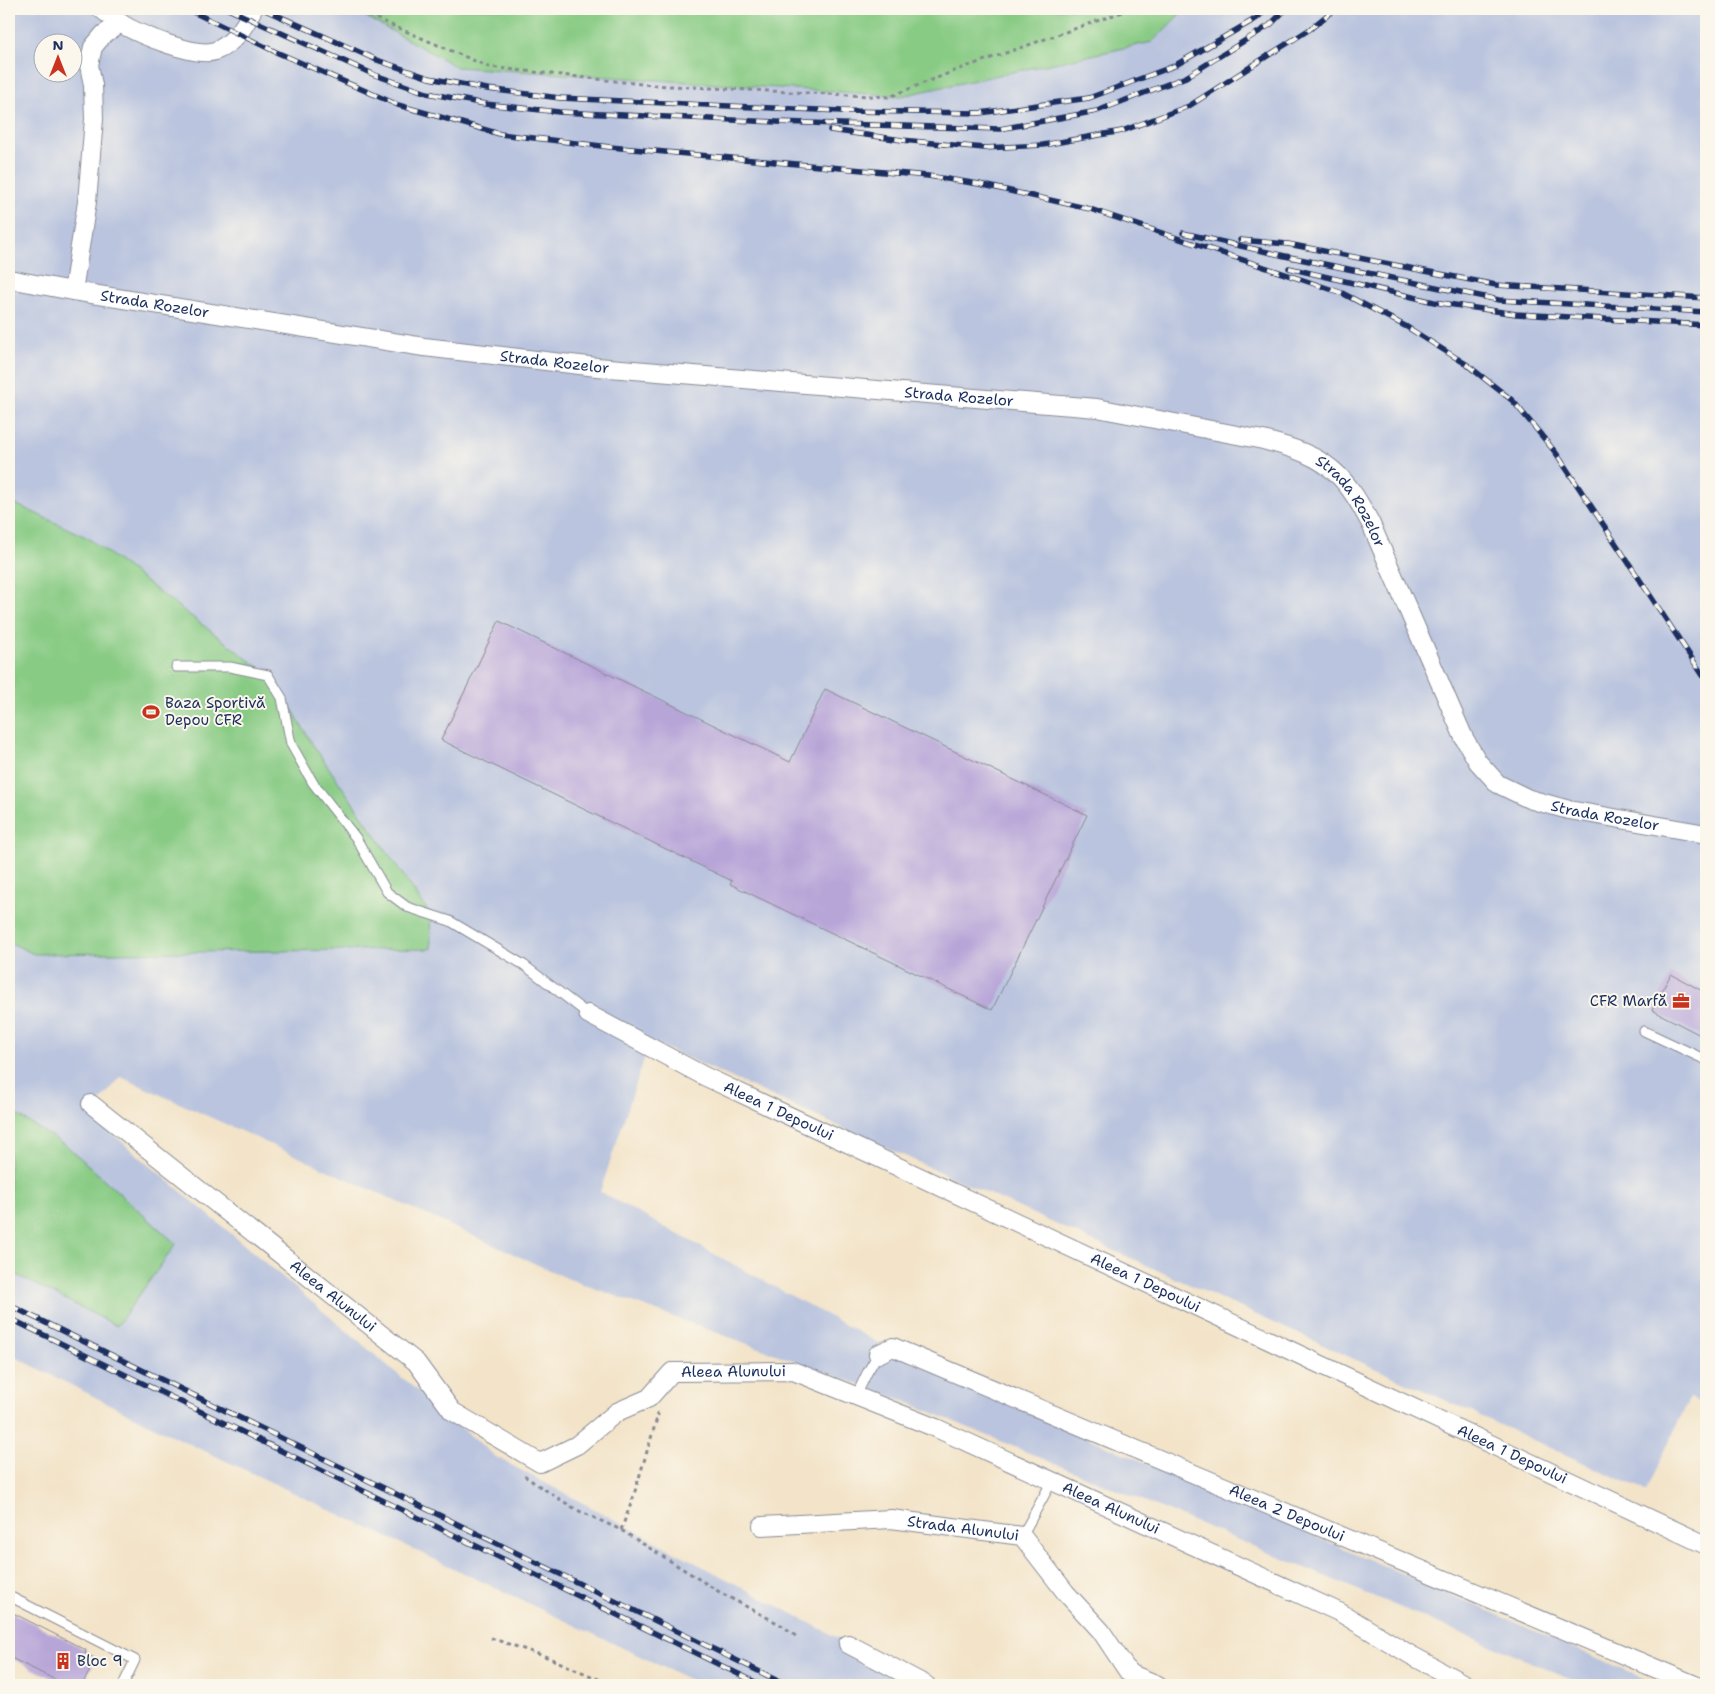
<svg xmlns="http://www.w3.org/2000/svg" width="1715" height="1694" font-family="'Shantell Sans',sans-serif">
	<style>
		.industrial { fill: #bac4de; fill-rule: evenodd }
		.green { fill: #88cb84; stroke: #527d71 }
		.building { fill: #b7a5d8 }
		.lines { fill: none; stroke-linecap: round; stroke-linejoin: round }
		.service-casing { stroke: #878a94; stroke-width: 11 }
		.minor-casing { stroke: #878a94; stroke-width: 20 }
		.path { stroke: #878a94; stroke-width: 3; stroke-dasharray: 4 4; stroke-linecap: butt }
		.service { stroke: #fff; stroke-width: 9 }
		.minor { stroke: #fff; stroke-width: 18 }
		.rail-casing { stroke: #1b2f5e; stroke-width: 5.5 }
		.rail { stroke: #fbf7ec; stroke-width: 4; stroke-dasharray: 11; stroke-linecap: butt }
		.labels { text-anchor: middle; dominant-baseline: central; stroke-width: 4; stroke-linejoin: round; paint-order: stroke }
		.street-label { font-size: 15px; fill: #1b2f5e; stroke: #fbf7ec }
		.poi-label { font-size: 15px; fill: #1b2f5e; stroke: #fbf7ec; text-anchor: start }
	</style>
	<rect width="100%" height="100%" fill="#fbf7ec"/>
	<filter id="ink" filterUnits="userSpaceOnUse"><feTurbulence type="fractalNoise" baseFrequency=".02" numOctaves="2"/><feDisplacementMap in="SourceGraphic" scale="10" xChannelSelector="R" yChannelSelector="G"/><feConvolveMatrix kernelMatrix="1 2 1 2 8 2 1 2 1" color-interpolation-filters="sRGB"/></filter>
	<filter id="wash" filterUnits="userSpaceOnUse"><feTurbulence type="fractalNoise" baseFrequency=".0096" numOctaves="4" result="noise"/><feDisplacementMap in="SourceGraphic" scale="20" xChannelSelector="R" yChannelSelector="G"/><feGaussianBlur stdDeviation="1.12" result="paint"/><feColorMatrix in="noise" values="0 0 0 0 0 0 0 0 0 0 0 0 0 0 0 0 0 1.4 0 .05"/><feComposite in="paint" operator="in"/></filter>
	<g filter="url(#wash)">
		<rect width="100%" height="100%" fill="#f3e4c9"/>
		<path class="industrial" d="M 9,9 L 352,9 L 457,67 L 1152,42 L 1185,9 L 1706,9 L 1706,1410 L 1690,1397 L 1646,1491 L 650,1041 L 600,1192 L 917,1364 L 1660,1685 L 1586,1685 L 902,1400 L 569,1279 L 121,1077 L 89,1114 L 496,1457 L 927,1685 L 701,1685 L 171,1435 L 9,1354 ZM 42,42 L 72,42 L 72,72 L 42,72 Z"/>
		<g class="green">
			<polygon points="352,9 1185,9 1152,42 901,96 457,67"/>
			<polygon points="9,501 88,538 274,679 313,745 430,914 431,949 34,954 9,942"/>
			<polygon points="9,1110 68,1147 176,1244 117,1326 9,1271"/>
		</g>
		<g id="blocks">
			<g class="building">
				<polygon points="499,621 790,762 825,689 1087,815 992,1010 730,884 732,881 441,740"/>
				<polygon points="1671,974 1706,993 1706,1038 1652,1010"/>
				<polygon points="9,1611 86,1650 85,1653 96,1659 82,1685 66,1685 9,1657"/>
			</g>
		</g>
	</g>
	<g filter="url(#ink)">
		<use href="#blocks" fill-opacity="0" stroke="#878a94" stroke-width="1"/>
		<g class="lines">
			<g class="service-casing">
				<g id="service">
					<polyline points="176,667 230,667 268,675 282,698 291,744 313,783 356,838 387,892 407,907 450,921 524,965 588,1014"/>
					<polyline points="1644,1031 1706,1060"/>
					<polyline points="856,1396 867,1373 878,1354"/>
					<polyline points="1022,1536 1052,1481"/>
					<polyline points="9,1596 135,1660 123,1685"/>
				</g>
			</g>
			<g class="minor-casing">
				<g id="minor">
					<path d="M 101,9 C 107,13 113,19 120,23 C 138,34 196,58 215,51 C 234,44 245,26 253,9"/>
					<path id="s1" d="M 9,279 L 73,291 L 424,347 L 597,367 L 1097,408 L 1263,440 C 1290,447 1319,455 1339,476 C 1352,489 1361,506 1370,522 L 1464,738 L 1478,762 L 1498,784 L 1529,799 L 1569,810 L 1706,834"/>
					<polyline points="73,291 87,202 94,119 93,85 89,65 93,47 104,34 121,23"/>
					<path id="s2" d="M 588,1014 L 704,1076 L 1706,1545"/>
					<path id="s3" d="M 91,1104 L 416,1362 L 452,1411 L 540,1463 L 577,1445 L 617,1412 L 649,1398 L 672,1372 L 793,1371 L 936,1428 L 1341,1613 L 1409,1654 L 1466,1685"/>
					<path id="s4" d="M 878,1354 L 893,1347 L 1695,1685"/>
					<path id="s5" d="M 762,1526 L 891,1519 L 1022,1536 L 1066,1593 L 1101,1631 L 1129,1673 L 1158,1685"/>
					<polyline points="848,1644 926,1685"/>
				</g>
			</g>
			<g class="path">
				<polyline points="354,9 489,67 651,85 889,97 954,71 1131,9"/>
				<polyline points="525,1475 527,1478 575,1509 621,1530 721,1593 783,1626 798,1638"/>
				<polyline points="621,1530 632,1501 658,1415 656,1412"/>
				<polyline points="491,1638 547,1657 612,1685"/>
			</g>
			<use href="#service" class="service"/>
			<use href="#minor" class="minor"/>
			<g class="rail-casing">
				<g id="rail">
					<polyline points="187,9 276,52 398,105 500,134 610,147 928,176 979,184 1090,209 1342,293 1407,327 1466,364 1513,401 1556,453 1706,680"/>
					<polyline points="228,9 375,75 427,93 485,104 559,112 776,122 1000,129 1097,111 1186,77 1270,25 1286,9"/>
					<polyline points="263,9 377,60 429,78 487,89 560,98 707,105 841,111 980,113 1089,98 1174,66 1257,18 1267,9"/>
					<polyline points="830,130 902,140 984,148 1043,145 1122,131 1189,106 1310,29 1335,9"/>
					<polyline points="1183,233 1285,256 1499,300 1706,312"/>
					<polyline points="1240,240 1288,244 1496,285 1706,298"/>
					<polyline points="1289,268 1434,302 1516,314 1706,325"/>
					<polyline points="9,1305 787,1685"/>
					<polyline points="9,1318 761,1685"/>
				</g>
			</g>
			<use href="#rail" class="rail"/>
		</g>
	</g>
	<defs>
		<g id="stadium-bare" transform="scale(1.35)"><path d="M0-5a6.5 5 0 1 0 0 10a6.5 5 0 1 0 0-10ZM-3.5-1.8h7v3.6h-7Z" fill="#c8321e" stroke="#fbf7ec" stroke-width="2.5" paint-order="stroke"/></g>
		<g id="office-bare" transform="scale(1.35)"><path d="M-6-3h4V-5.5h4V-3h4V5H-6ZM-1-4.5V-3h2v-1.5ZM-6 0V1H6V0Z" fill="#c8321e" stroke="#fbf7ec" stroke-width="2.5" paint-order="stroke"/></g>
		<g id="building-bare" transform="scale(1.35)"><path d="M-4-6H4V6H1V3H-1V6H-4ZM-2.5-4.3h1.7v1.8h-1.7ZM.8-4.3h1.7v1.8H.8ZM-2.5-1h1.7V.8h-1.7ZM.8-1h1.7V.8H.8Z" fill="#c8321e" stroke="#fbf7ec" stroke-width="2.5" paint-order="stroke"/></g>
	</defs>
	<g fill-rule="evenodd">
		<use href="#stadium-bare" x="151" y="712"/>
		<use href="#office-bare" x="1681" y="1001"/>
		<use href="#building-bare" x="63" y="1661"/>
	</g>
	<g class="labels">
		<g class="street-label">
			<text stroke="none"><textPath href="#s1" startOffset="148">Strada Rozelor</textPath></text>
			<text stroke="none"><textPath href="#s1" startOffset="552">Strada Rozelor</textPath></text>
			<text stroke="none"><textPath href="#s1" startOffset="958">Strada Rozelor</textPath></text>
			<text stroke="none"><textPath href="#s1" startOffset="1378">Strada Rozelor</textPath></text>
			<text stroke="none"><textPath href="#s1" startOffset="1812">Strada Rozelor</textPath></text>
			<text stroke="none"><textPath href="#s2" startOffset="214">Aleea 1 Depoului</textPath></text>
			<text stroke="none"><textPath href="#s2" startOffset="619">Aleea 1 Depoului</textPath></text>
			<text stroke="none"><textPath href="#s3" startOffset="309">Aleea Alunului</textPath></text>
			<text stroke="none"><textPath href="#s3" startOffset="802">Aleea Alunului</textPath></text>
			<text stroke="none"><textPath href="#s2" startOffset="1024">Aleea 1 Depoului</textPath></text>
			<text stroke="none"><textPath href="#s3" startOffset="1208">Aleea Alunului</textPath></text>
			<text stroke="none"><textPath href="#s4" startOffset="444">Aleea 2 Depoului</textPath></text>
			<text stroke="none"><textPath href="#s5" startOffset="202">Strada Alunului</textPath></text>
		</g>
		<g class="poi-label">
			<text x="165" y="703">Baza Sportivă<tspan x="165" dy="17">Depou CFR</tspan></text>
			<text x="1667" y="1001" text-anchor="end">CFR Marfă</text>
			<text x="77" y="1661">Bloc 9</text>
		</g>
	</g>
	<rect width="1715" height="1694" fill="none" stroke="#fbf7ec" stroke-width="30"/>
	<g transform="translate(58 58)"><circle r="24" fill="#fbf7ec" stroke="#a1a7b3"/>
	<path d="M0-4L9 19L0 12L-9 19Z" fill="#c8321e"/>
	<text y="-8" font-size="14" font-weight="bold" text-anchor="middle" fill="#1b2f5e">N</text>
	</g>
</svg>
